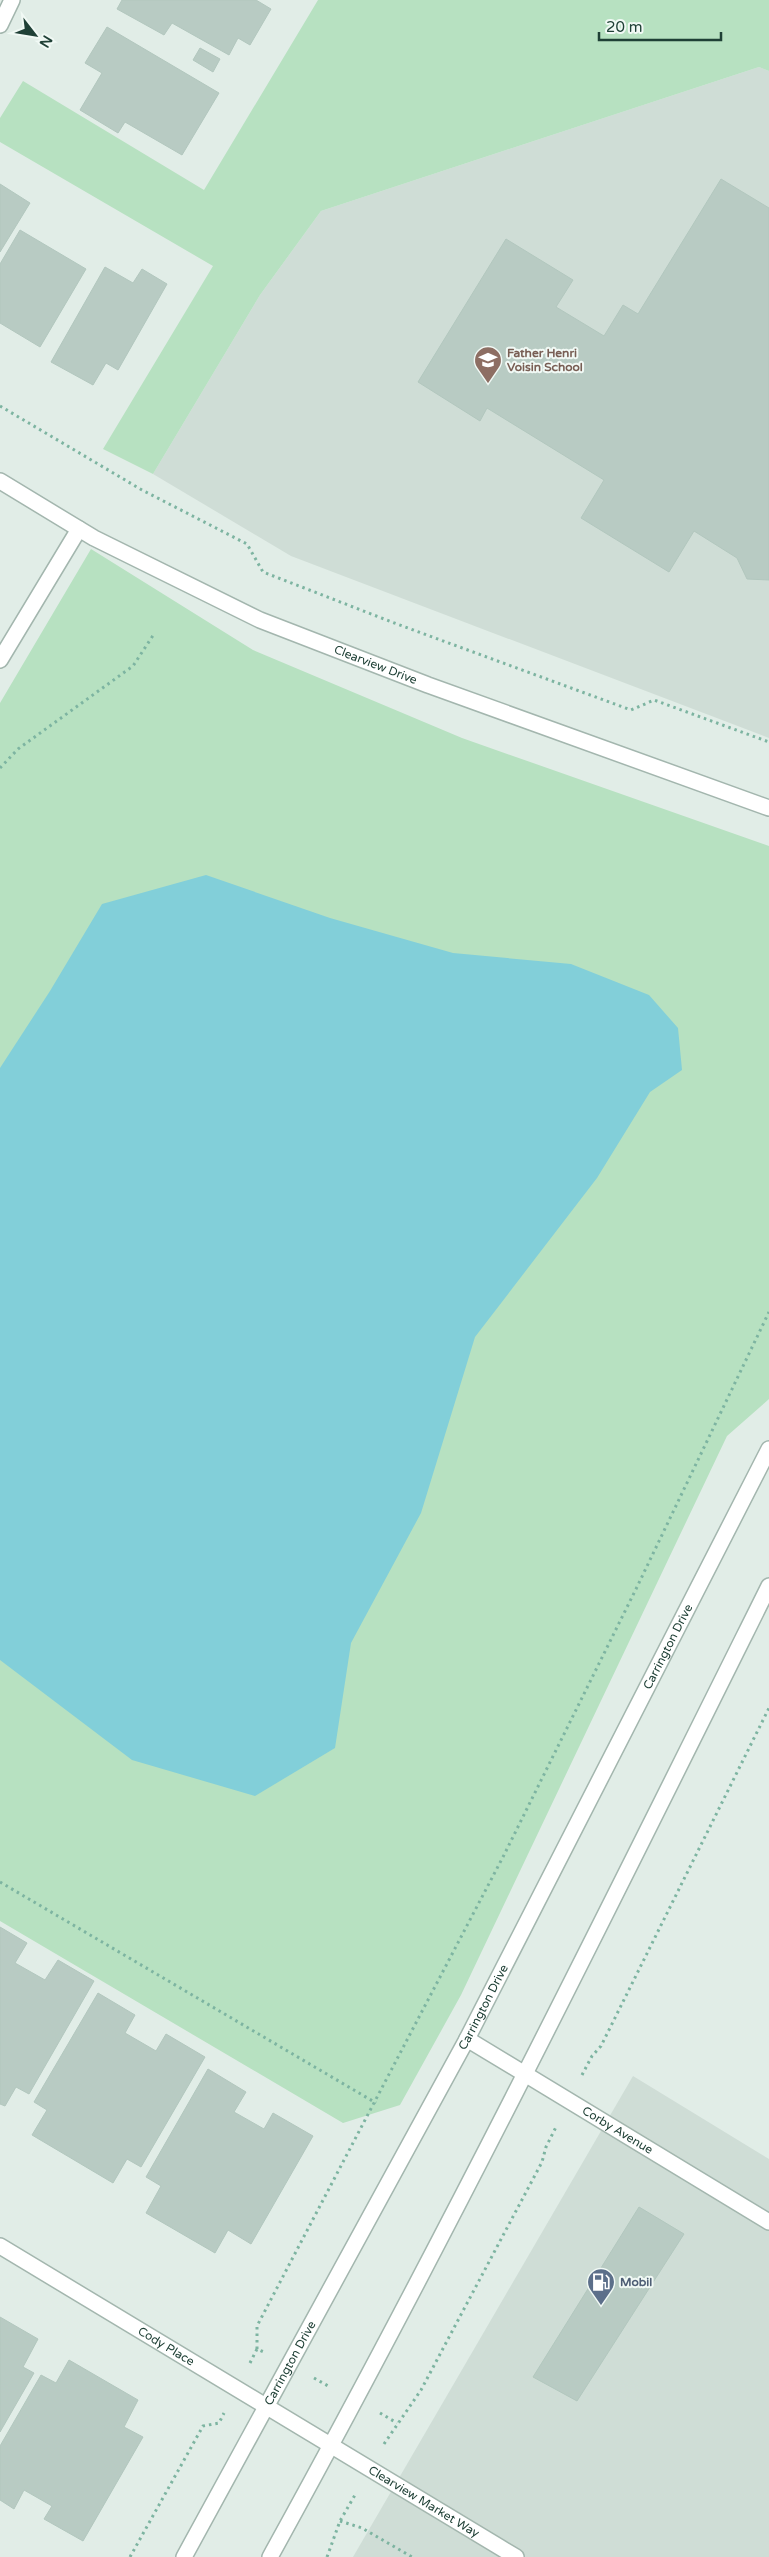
<svg xmlns="http://www.w3.org/2000/svg" width="769" height="2557" font-family="'Varela Round',sans-serif">
	<style>
		.built { fill: #cfddd6 }
		.green { fill: #b7e1c1 }
		.water { fill: #82cfd9 }
		.building { fill: #b8cbc3; stroke: #b2c7be }
		.lines { fill: none; stroke-linecap: round; stroke-linejoin: round }
		.minor-casing { stroke: #a3b6ae; stroke-width: 18 }
		.path { stroke: #7db4a1; stroke-width: 3; stroke-dasharray: 2.5 4; stroke-linecap: butt }
		.minor { stroke: #fff; stroke-width: 15 }
		.labels { text-anchor: middle; dominant-baseline: central; stroke-width: 4; stroke-linejoin: round; paint-order: stroke }
		.education-label { font-size: 12px; font-weight: bold; fill: #785e54; stroke: #f1f9f5; text-anchor: start }
		.street-label { font-size: 12px; fill: #1f4036; stroke: #f1f9f5 }
		.service-label { font-size: 12px; font-weight: bold; fill: #4e5e75; stroke: #f1f9f5; text-anchor: start }
	</style>
	<rect width="100%" height="100%" fill="#e1ede7"/>
	<g class="built">
		<polygon points="759,67 769,71 769,738 291,556 153,474 260,295 321,211"/>
		<polygon points="633,2076 769,2159 769,2557 353,2557"/>
	</g>
	<g class="green">
		<polygon points="318,0 769,0 769,71 759,67 321,211 260,295 153,474 103,449 213,266 0,142 0,118 23,81 204,190"/>
		<polygon points="91,549 253,650 462,738 769,846 769,1399 727,1436 461,1995 400,2105 343,2123 0,1921 0,703"/>
	</g>
	<polygon class="water" points="206,875 330,918 453,953 571,964 649,995 678,1028 682,1070 650,1092 597,1178 475,1337 421,1513 351,1643 335,1748 255,1796 132,1760 0,1660 0,1068 50,991 102,904"/>
	<g class="building">
		<polygon points="122,0 256,0 271,9 250,45 238,38 229,55 172,23 164,35 117,9"/>
		<polygon points="107,27 219,93 182,155 125,122 118,133 80,110 102,73 85,63"/>
		<polygon points="200,48 220,59 213,72 193,60"/>
		<polygon points="721,179 769,208 769,580 747,579 737,558 694,531 669,572 581,518 604,480 487,408 480,421 418,382 506,239 573,280 556,307 604,336 623,305 638,314"/>
		<polygon points="0,184 30,203 0,252"/>
		<polygon points="20,230 86,269 40,347 0,323 0,264"/>
		<polygon points="105,267 133,283 142,269 167,284 118,370 106,363 93,385 51,362"/>
		<polygon points="0,1927 27,1943 15,1963 45,1980 58,1960 94,1981 29,2094 16,2087 5,2106 0,2104"/>
		<polygon points="98,1993 135,2015 125,2033 156,2051 166,2034 205,2057 141,2167 127,2159 113,2183 32,2135 47,2110 34,2102"/>
		<polygon points="208,2069 246,2092 234,2112 264,2129 273,2113 313,2136 251,2244 228,2230 215,2253 146,2213 161,2186 146,2177"/>
		<polygon points="639,2207 684,2234 577,2401 533,2377"/>
		<polygon points="0,2317 38,2339 23,2367 34,2373 0,2432"/>
		<polygon points="69,2360 138,2400 124,2427 143,2437 83,2541 44,2519 52,2506 24,2490 14,2509 0,2500 0,2446 41,2375 56,2383"/>
	</g>
	<g class="lines">
		<g class="minor-casing">
			<g id="minor">
				<polyline points="0,25 12,0"/>
				<path id="s1" d="M 0,481 L 94,538 L 260,620 L 428,685 L 769,808"/>
				<polyline points="0,660 79,529"/>
				<path id="s2" d="M 467,2039 L 769,2222"/>
				<path id="s3" d="M 0,2246 L 516,2557"/>
				<path id="s4" d="M 184,2557 L 467,2039 L 769,1449"/>
				<path d="M 270,2557 C 446,2238 607,1912 769,1586"/>
			</g>
		</g>
		<g class="path">
			<polyline points="0,406 142,490 247,544 263,572 397,624 631,710 654,700 769,742"/>
			<polyline points="0,768 18,749 133,666 154,634"/>
			<polyline points="0,1882 376,2103"/>
			<polyline points="582,2075 592,2056 601,2046 769,1708"/>
			<polyline points="257,2349 257,2326 504,1855 637,1587 769,1312"/>
			<polyline points="250,2363 257,2349 264,2352"/>
			<polyline points="314,2378 330,2387"/>
			<polyline points="380,2413 397,2423"/>
			<polyline points="384,2444 421,2390 542,2162 546,2147 556,2127"/>
			<polyline points="340,2521 362,2528 412,2557"/>
			<polyline points="130,2557 203,2426 219,2423 224,2413"/>
			<polyline points="327,2557 340,2521 355,2495"/>
		</g>
		<use href="#minor" class="minor"/>
	</g>
	<defs>
		<g id="school-pin" transform="scale(1.4375)"><path d="M0 17L-7.5 6A9.5 9.5 0 1 1 7.5 6Z" fill="#8d6e63" stroke="#f1f9f5"/><path d="M0-5L7-2L0 1L-7-2ZM-4 1L0 2.5L4 1V4Q0 6-4 4Z" fill="#fff"/></g>
		<g id="fuel-pin" transform="scale(1.4375)"><path d="M0 17L-7.5 6A9.5 9.5 0 1 1 7.5 6Z" fill="#5c6f8a" stroke="#f1f9f5"/><path d="M-5.5-6h7V0h2V4h1.3V-2.5L3-4.5l.8-.8L6-3V5H2.5V1h-1V6h-7ZM-4.2-4.7v3.2H.2V-4.7Z" fill="#fff"/></g>
	</defs>
	<g fill-rule="evenodd">
		<use href="#school-pin" x="488" y="360"/>
		<use href="#fuel-pin" x="601" y="2282"/>
	</g>
	<g class="labels">
		<g class="education-label">
			<text x="507" y="353">Father Henri<tspan x="507" dy="14">Voisin School</tspan></text>
		</g>
		<g class="street-label">
			<text stroke="none"><textPath href="#s1" startOffset="419">Clearview Drive</textPath></text>
			<text stroke="none"><textPath href="#s4" startOffset="1031">Carrington Drive</textPath></text>
			<text stroke="none"><textPath href="#s4" startOffset="626">Carrington Drive</textPath></text>
			<text stroke="none"><textPath href="#s2" startOffset="176">Corby Avenue</textPath></text>
			<text stroke="none"><textPath href="#s3" startOffset="194">Cody Place</textPath></text>
			<text stroke="none"><textPath href="#s4" startOffset="221">Carrington Drive</textPath></text>
			<text stroke="none"><textPath href="#s3" startOffset="495">Clearview Market Way</textPath></text>
		</g>
		<g class="service-label">
			<text x="620" y="2282">Mobil</text>
		</g>
	</g>
	<g transform="translate(35 35) rotate(121)" stroke="#f1f9f5" stroke-width="4" paint-order="stroke">
	<path d="M0-4L9 19L0 12L-9 19Z" fill="#1f4036"/>
	<text y="-8" font-size="14" font-weight="bold" text-anchor="middle" fill="#1f4036">N</text>
	</g>
	<path d="M599 32v8h122v-8" fill="none" stroke="#1f4036" stroke-width="2.5"/>
	<text x="606" y="32" font-size="15" fill="#1f4036" stroke="#f1f9f5" stroke-width="4" paint-order="stroke">20 m</text>
</svg>
